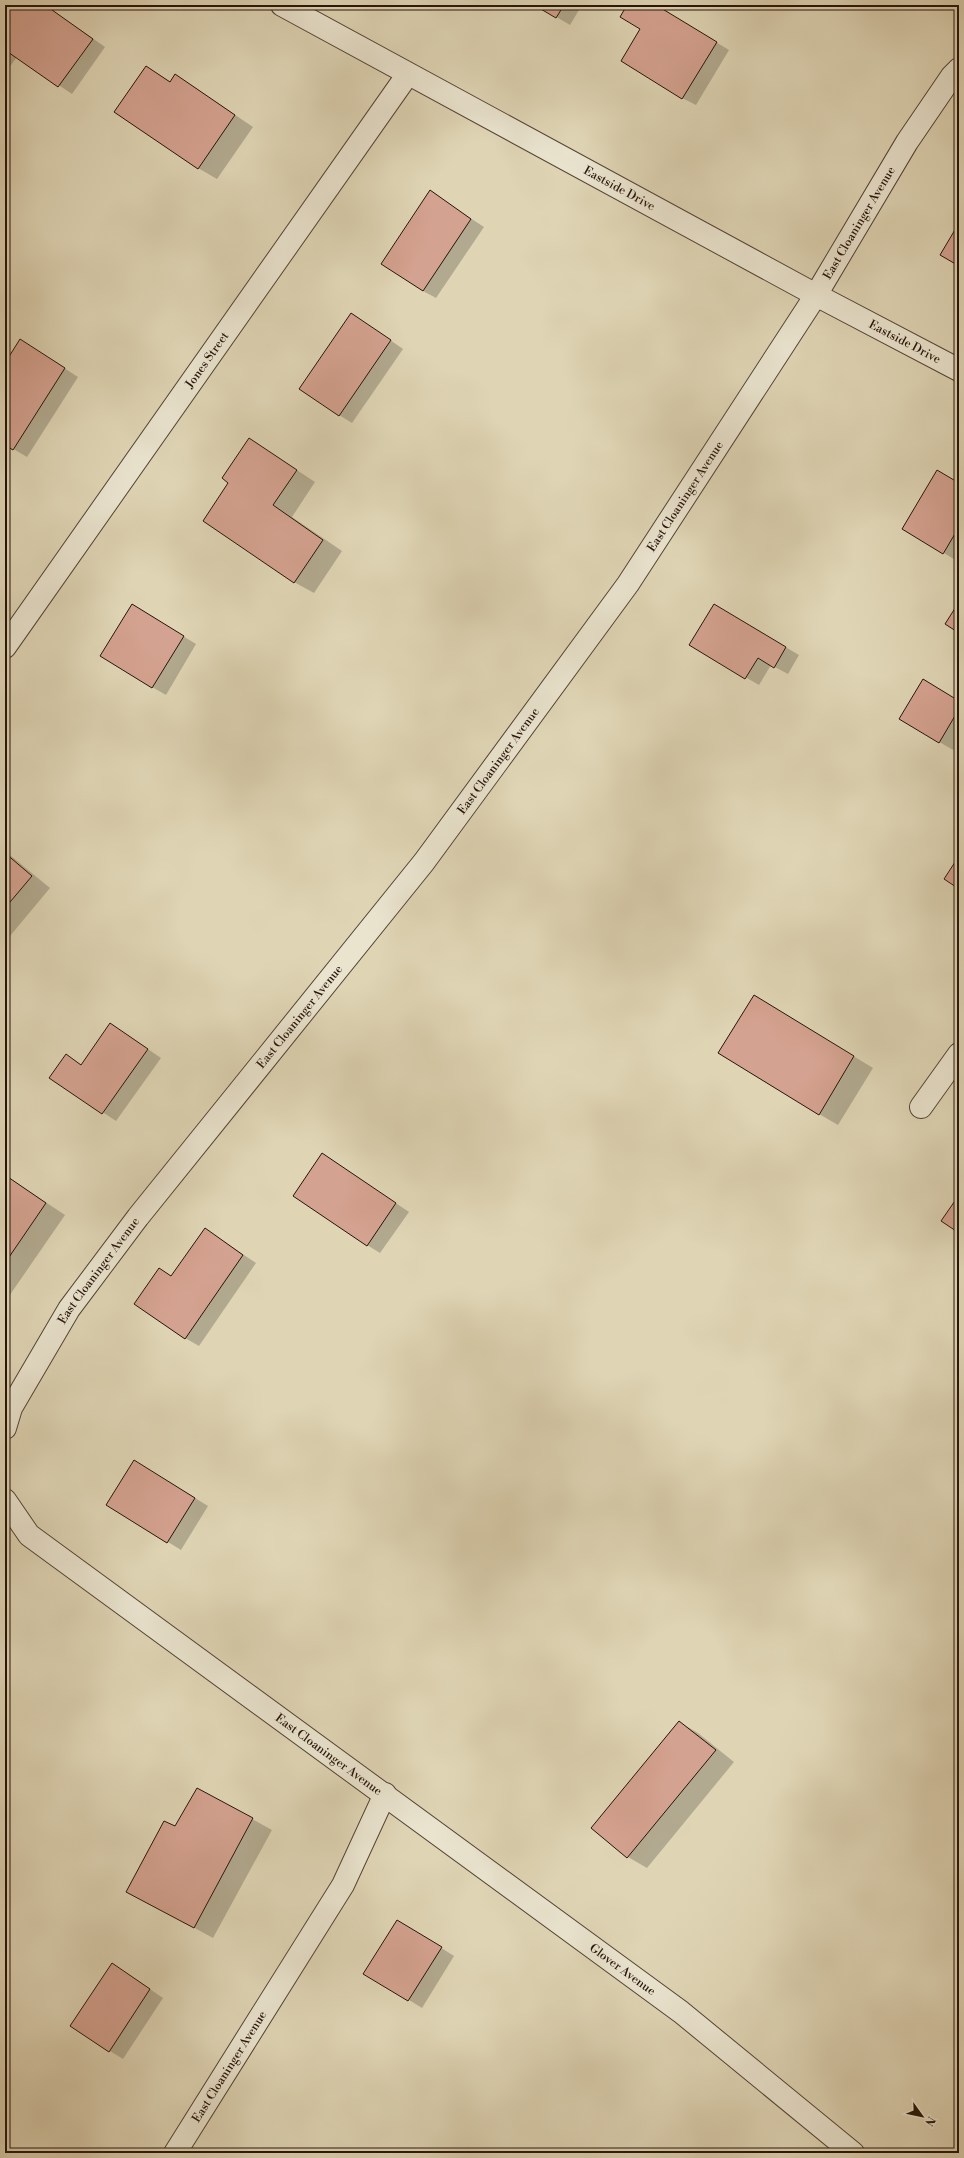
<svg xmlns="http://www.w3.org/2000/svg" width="964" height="2158" font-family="'Libre Bodoni',serif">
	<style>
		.shadow { fill: #0003 }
		.building { fill: #d4a290; stroke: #26140a }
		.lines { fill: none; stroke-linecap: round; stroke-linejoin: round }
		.minor-casing { stroke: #544435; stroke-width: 24 }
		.minor { stroke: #eae4cf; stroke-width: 22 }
		.labels { text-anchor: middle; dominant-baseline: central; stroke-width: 3.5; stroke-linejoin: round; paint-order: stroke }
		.street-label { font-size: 12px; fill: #26140a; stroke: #eae4cf }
	</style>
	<rect width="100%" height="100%" fill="#dfd5b5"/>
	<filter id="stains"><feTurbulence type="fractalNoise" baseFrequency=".005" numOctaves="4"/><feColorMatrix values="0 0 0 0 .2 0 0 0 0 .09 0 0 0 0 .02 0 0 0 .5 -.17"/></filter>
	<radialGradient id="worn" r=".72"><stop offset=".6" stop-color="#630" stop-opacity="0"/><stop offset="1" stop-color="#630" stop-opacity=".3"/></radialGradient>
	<g class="shadow">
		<polygon points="13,5 45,5 105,47 72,94 17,57 5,73 5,17"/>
		<polygon points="536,5 582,5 570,25"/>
		<polygon points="628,5 654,5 729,50 696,105 682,98"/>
		<polygon points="146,67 171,82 176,75 253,127 217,179 198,168"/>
		<polygon points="430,192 484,227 436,298 423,291"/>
		<polygon points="364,322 403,349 352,423 339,415"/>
		<polygon points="33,348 78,377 27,457 5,444 5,365"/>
		<polygon points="250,439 315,482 292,517 342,551 314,593 294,582 230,482"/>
		<polygon points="959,484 959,557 957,561 903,528"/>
		<polygon points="714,605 799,655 788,674 771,665 759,685 690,645"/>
		<polygon points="145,613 196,644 166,695 152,687"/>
		<polygon points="959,701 959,739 953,750 900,719"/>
		<polygon points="5,851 50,888 5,942"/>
		<polygon points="773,1007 873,1068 838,1125 819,1114"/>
		<polygon points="111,1024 161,1058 116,1121 51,1078 66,1056 82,1065"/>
		<polygon points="322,1154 409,1212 380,1253 367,1245"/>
		<polygon points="6,1176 65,1215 5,1302 5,1177"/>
		<polygon points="205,1229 256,1263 199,1346 185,1338 172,1277"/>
		<polygon points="148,1469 208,1506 181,1550 108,1505"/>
		<polygon points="679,1722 698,1733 734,1762 647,1868 628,1857 593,1828"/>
		<polygon points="252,1819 272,1830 213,1938 147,1902 176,1827"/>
		<polygon points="411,1929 454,1956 422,2008 365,1973"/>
		<polygon points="125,1972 163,1998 123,2059 110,2051"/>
	</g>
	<g class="building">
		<polygon points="12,5 45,5 93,39 58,87 5,50 5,15"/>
		<polygon points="534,5 564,5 556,18"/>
		<polygon points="627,5 656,5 717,42 682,99 621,61 640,29 620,17"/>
		<polygon points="146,66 170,82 175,74 235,115 198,169 114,112"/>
		<polygon points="430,190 471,219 423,291 381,264"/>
		<polygon points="959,223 959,266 940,255"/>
		<polygon points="351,313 391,340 339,416 299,389"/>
		<polygon points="20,339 65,368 13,450 5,445 5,363"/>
		<polygon points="249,438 297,470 273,505 323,540 294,583 203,521 228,483 222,478"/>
		<polygon points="937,470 959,483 959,527 943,554 902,529"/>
		<polygon points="959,602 959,633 945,624"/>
		<polygon points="132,604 184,636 152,688 100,656"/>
		<polygon points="714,604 786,647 774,668 758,658 745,679 689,645"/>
		<polygon points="923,679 959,701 959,709 939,743 899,719"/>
		<polygon points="5,853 32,876 5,908"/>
		<polygon points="959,856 959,889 944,879"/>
		<polygon points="754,995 854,1056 819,1115 718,1053"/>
		<polygon points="110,1023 148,1049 102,1114 49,1078 66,1054 81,1065"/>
		<polygon points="322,1153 396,1203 367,1246 293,1196"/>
		<polygon points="5,1175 46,1203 5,1263"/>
		<polygon points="959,1195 959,1233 941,1221"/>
		<polygon points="205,1228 243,1255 185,1339 134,1304 159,1268 171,1276"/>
		<polygon points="134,1460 195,1498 167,1543 106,1505"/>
		<polygon points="679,1721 716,1750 627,1858 591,1828"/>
		<polygon points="197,1788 253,1818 194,1928 126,1892 164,1821 175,1826"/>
		<polygon points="397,1920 442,1947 408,2001 363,1974"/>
		<polygon points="112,1963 150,1989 109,2052 70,2026"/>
	</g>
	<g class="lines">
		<g class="minor-casing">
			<g id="minor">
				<path id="s1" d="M 282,5 L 816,295 L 959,370"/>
				<path id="s2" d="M 5,647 L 408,74"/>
				<polyline points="921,1107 959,1054"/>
				<path id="s3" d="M 5,1428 L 11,1408 L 69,1309 L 138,1217 L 424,862 L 628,584 L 816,295 L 907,142 L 952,76 L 959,69"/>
				<path id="s4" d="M 5,1500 L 29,1535 L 681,2012 L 853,2153"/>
				<path id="s5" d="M 175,2153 L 343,1885 L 385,1794"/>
			</g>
		</g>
		<use href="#minor" class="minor"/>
	</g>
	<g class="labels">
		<g class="street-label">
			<text stroke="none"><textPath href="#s1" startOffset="384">Eastside Drive</textPath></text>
			<text stroke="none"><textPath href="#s3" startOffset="1480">East Cloaninger Avenue</textPath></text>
			<text stroke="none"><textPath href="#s1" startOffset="708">Eastside Drive</textPath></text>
			<text stroke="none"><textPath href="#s2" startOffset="351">Jones Street</textPath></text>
			<text stroke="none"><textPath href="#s3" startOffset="1156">East Cloaninger Avenue</textPath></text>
			<text stroke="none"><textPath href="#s3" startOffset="832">East Cloaninger Avenue</textPath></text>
			<text stroke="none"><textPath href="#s3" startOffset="508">East Cloaninger Avenue</textPath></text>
			<text stroke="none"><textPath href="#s3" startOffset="184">East Cloaninger Avenue</textPath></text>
			<text stroke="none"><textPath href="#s4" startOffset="414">East Cloaninger Avenue</textPath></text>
			<text stroke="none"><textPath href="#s4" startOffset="778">Glover Avenue</textPath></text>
			<text stroke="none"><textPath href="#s5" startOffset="102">East Cloaninger Avenue</textPath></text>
		</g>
	</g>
	<rect width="964" height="2158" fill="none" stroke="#dfd5b5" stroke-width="20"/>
	<rect x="6" y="6" width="952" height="2146" fill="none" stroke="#26140a" stroke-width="2"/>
	<rect x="10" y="10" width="944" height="2138" fill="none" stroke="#26140a"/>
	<g transform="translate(922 2116) rotate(123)" stroke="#eae4cf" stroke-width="3" paint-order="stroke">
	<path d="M0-3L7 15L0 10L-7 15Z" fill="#26140a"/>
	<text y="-6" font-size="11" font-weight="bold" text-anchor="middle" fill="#26140a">N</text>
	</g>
	<rect width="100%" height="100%" filter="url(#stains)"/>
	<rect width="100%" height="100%" fill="url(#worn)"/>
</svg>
